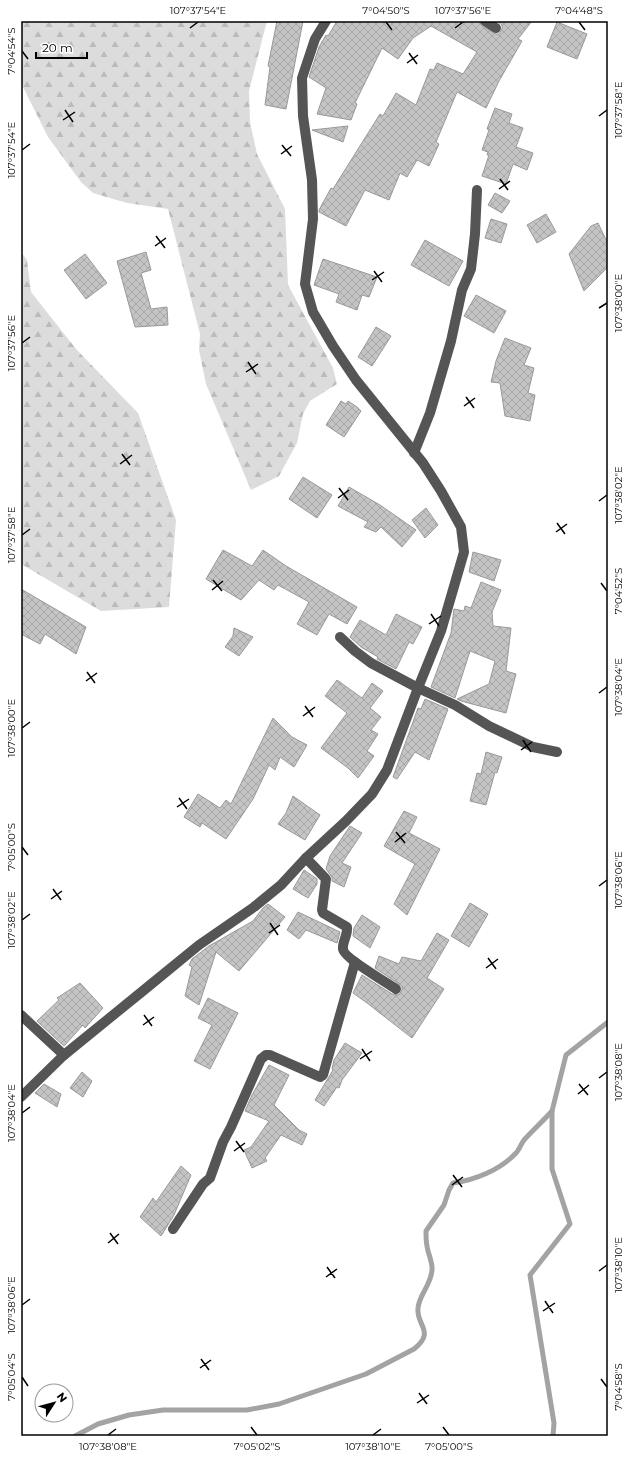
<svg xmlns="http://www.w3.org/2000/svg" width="629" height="1457" font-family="Montserrat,sans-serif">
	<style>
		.forest { fill: url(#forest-firs) }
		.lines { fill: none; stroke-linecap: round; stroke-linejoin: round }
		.stream { stroke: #a3a3a3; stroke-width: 5 }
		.building { fill: url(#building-cross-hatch); stroke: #999 }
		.minor { stroke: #555; stroke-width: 10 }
		.ticks { fill: none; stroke: #000; stroke-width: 1.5 }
		.neatline { fill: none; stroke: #000; stroke-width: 1.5 }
		.ticks-label { font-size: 10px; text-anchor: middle; fill: #000 }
	</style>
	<defs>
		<pattern id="forest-firs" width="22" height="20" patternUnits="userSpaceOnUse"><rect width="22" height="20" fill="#dcdcdc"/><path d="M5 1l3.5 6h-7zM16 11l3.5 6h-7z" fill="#bbb"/></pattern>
		<pattern id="building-cross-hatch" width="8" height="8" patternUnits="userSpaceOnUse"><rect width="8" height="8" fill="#c4c4c4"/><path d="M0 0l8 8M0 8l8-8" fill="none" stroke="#a7a7a7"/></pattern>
	</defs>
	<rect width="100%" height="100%" fill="#fff"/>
	<g class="forest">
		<polygon points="21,21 267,21 249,91 250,122 257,154 285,209 288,285 333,368 337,384 310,401 303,414 297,443 279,476 251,490 206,384 199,350 200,334 168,209 127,203 93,193 81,182 48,137 21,83"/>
		<polygon points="21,252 27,260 31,292 76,349 138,413 176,520 169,607 101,611 21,564"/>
	</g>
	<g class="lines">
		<g class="stream">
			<path d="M 75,1436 L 98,1424 L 129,1415 L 163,1410 L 247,1410 L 279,1404 L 366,1374 L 414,1349 C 436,1331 416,1326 418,1308 C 419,1295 431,1285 432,1270 C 433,1263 428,1254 427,1246 C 426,1241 426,1236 426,1231 L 444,1205 L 449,1190 L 453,1183 C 475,1180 500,1170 516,1153 C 519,1150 521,1144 524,1140 C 533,1130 543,1121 552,1111"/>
			<polyline points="553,1436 554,1423 530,1275 570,1224 552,1169 552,1111 566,1055 608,1022"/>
		</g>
	</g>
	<g class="building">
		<polygon points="277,21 303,21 286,109 265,105 270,67 268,66"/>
		<polygon points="337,21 479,21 482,26 496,34 499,34 502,29 502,25 497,21 532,21 518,39 522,41 499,81 486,108 457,92 436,142 439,144 429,166 417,160 407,177 400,173 389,200 365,190 346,226 319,212 319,210 331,188 333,189 380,114 383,116 396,93 416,105 430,69 434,70 437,63 463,74 477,52 431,26 413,38 398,59 382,48 355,103 357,104 351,120 317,114 326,88 309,77 319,47 326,35 328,36"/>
		<polygon points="557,22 587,34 577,59 547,47"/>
		<polygon points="495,108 512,114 509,123 523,128 516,147 533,153 527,170 513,164 506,184 482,176 489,155 487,155 488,152 482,150 489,130 487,129"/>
		<polygon points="348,126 343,142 312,130"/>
		<polygon points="495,193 510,201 502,213 488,205"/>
		<polygon points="546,214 556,232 537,243 527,225"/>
		<polygon points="491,219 507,224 501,243 485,238"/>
		<polygon points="598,223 608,244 608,267 584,291 569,254 591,226"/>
		<polygon points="425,240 463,261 449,286 411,265"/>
		<polygon points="146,252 151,270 141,273 151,309 167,307 168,325 135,327 117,261"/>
		<polygon points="85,254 107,283 86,299 64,270"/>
		<polygon points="323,259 377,277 369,297 362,295 357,310 336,302 339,294 314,285"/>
		<polygon points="476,295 506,311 494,333 464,316"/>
		<polygon points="376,327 391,336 372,366 358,357"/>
		<polygon points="505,338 531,348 524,365 534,368 528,393 535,395 530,421 505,416 500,383 491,382 496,361"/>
		<polygon points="341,401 346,404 348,401 357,407 361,411 344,437 326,425"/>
		<polygon points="303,477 332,495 317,518 289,499"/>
		<polygon points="349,487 380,505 416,530 402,547 381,527 376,532 364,527 368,522 338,506"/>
		<polygon points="426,508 438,525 425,538 412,520"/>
		<polygon points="223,550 252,566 263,550 286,566 357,607 347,624 329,614 317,635 297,624 309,602 278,585 274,590 259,580 241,600 206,579"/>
		<polygon points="473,552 501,560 494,581 469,572"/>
		<polygon points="481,582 501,590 492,612 493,626 511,628 506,671 516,674 506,713 461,701 457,699 489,684 495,661 470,651 455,698 431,687 451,633 454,609 464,611 465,606 471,608"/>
		<polygon points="21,589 86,627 76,654 45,634 40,644 21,634"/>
		<polygon points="396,614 422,627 413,644 409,642 396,669 377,659 378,657 361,647 350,637 360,620 386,635"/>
		<polygon points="234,628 253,637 239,656 225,647 233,636"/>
		<polygon points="337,680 362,698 372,683 383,691 370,708 381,717 371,730 378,734 367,751 374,756 358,778 348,768 321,748 347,713 325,696"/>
		<polygon points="425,699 448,709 429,760 415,752 397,779 393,777 418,708 421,709"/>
		<polygon points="273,718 292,737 307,745 294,767 280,757 275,770 269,765 253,799 226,839 202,823 200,827 184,817 198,794 220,808 226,800 231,804"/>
		<polygon points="486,752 502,757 497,773 495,772 486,805 470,801 477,773 481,774"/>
		<polygon points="293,796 320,815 305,840 278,824 286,813"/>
		<polygon points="404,811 417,817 409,833 440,849 407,915 394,904 415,864 384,846"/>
		<polygon points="350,826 362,833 342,863 351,867 344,887 332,881 332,877 326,869 330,856"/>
		<polygon points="304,870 317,879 317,884 308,898 293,889"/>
		<polygon points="470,903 488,914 469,947 451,936"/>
		<polygon points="268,904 285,917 239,971 216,952 199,1005 185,996 192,967 189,965 192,959 209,946 253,921 263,908"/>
		<polygon points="298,912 340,932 337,943 306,930 299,939 287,930"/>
		<polygon points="362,915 380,927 370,948 353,936 354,928"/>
		<polygon points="437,933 449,940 427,978 444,989 412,1038 367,1003 353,993 362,975 392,994 399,995 402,990 402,986 375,968 379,956 399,964 402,957 421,961"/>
		<polygon points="80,983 103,1008 85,1028 83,1025 64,1046 37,1021 59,1000 57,998"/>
		<polygon points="208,998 238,1013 210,1069 194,1061 212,1025 198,1018"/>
		<polygon points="345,1043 362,1053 342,1080 339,1088 337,1087 324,1106 315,1100 333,1070 332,1069 334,1060"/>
		<polygon points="269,1065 289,1075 274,1105 299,1130 307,1134 302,1145 281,1135 265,1158 267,1161 252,1168 244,1150 251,1147 269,1121 245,1111 252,1095"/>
		<polygon points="82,1072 92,1081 83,1097 70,1088"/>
		<polygon points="44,1084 61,1094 57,1107 35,1093"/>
		<polygon points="181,1166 191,1175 174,1215 161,1236 140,1217 153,1198 156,1202"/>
	</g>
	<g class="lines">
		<g class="minor">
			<polyline points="485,21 496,28"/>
			<polyline points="414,453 430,413 451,341 462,290 471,269 475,234 477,190"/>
			<polyline points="340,637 355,651 371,663 418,688 455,705 489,726 533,747 557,752"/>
			<path d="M 306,858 L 326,879 L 322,910 L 323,913 L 347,927 C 348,935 342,942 343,949 C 343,957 387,983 396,989"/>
			<polyline points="21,1015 64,1055"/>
			<polyline points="21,1097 64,1055 144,990 199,945 254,907 281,885 306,858 346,821 372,794 387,770 418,688 441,631 464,552 461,527 441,491 423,463 356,380 333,346 313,312 305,284 313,219 312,180 303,116 302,78 315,39 326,21"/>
			<polyline points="173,1229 203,1184 210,1178 223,1142 231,1127 261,1059 266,1055 270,1055 320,1077 323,1075 355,962"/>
		</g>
	</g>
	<path class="ticks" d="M 386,22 L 392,30M 579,22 L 585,30M 190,28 L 198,22M 455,28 L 463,22M 22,51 L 28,59M 409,53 L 417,64M 407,63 L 418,55M 65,110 L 73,122M 599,116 L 607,110M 63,120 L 75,112M 282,145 L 291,156M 22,150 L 30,144M 281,154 L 292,146M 500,179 L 508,190M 499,189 L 510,181M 156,236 L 165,248M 155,246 L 166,238M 374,271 L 382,282M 372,280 L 384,272M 599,308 L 607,303M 22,343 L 30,337M 248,362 L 256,374M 246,372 L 258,364M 466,397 L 474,408M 464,406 L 475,398M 122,454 L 130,465M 120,464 L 132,455M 339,488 L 348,500M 338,498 L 349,490M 599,501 L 607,495M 557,523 L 565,534M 556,532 L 567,524M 22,535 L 30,529M 213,580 L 222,591M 601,583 L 607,591M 212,590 L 223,581M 431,614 L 439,626M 429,624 L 441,616M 87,672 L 95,683M 86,681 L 97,673M 599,693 L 607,687M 305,706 L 313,717M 303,716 L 315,707M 22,728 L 30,722M 523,740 L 531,752M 521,750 L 532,742M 179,798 L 187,809M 177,807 L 189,799M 396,832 L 405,843M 395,842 L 406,833M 22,847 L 28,855M 599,886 L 607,880M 53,889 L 61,900M 51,899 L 62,891M 22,920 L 30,914M 270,923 L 278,935M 269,933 L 280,925M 488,958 L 496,969M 486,968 L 498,959M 144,1015 L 152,1026M 143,1025 L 154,1017M 362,1049 L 370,1061M 360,1059 L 372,1051M 599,1078 L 607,1072M 579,1084 L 588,1095M 578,1094 L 589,1085M 22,1113 L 30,1107M 236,1141 L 244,1152M 234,1151 L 245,1143M 453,1175 L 462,1187M 452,1185 L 463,1177M 110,1233 L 118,1244M 108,1243 L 119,1234M 327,1267 L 335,1278M 599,1271 L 607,1265M 326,1277 L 337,1269M 545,1301 L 553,1313M 22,1305 L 30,1299M 543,1311 L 555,1303M 201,1359 L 209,1370M 200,1368 L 211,1360M 22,1377 L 28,1386M 601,1379 L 607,1387M 419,1393 L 427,1404M 417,1403 L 429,1395M 251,1427 L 257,1435M 443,1427 L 449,1435M 108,1435 L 116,1429M 373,1435 L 381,1429"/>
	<rect width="629" height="1457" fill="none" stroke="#ffffff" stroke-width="44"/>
	<g transform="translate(54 1403) rotate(54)"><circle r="19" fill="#ffffff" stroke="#999999"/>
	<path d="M0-3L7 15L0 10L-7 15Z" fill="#000000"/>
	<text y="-6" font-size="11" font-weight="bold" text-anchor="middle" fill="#000000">N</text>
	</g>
	<path d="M36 52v6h51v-6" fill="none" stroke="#000000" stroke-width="2"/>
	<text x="42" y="52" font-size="12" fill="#000000" stroke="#ffffff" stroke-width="3" paint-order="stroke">20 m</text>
	<rect x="22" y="22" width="585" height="1413" class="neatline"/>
	<g class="ticks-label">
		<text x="198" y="14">107°37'54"E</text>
		<text x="386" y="14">7°04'50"S</text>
		<text x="463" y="14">107°37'56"E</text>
		<text x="579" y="14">7°04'48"S</text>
		<text transform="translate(11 51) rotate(-90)" y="4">7°04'54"S</text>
		<text transform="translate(618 110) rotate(-90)" y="4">107°37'58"E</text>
		<text transform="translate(11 150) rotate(-90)" y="4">107°37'54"E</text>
		<text transform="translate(618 303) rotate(-90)" y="4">107°38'00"E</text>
		<text transform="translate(11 343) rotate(-90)" y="4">107°37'56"E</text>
		<text transform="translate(618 495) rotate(-90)" y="4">107°38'02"E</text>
		<text transform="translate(11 535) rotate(-90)" y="4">107°37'58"E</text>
		<text transform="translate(618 591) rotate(-90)" y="4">7°04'52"S</text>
		<text transform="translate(618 687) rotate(-90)" y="4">107°38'04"E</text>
		<text transform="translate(11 728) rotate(-90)" y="4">107°38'00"E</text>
		<text transform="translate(11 847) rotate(-90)" y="4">7°05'00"S</text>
		<text transform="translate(618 880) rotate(-90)" y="4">107°38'06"E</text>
		<text transform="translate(11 920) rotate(-90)" y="4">107°38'02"E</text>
		<text transform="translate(618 1072) rotate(-90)" y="4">107°38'08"E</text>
		<text transform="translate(11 1113) rotate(-90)" y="4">107°38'04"E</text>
		<text transform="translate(618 1265) rotate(-90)" y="4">107°38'10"E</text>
		<text transform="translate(11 1305) rotate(-90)" y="4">107°38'06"E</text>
		<text transform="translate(11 1377) rotate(-90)" y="4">7°05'04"S</text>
		<text transform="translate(618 1387) rotate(-90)" y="4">7°04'58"S</text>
		<text x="108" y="1450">107°38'08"E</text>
		<text x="257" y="1450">7°05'02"S</text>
		<text x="373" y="1450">107°38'10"E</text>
		<text x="449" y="1450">7°05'00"S</text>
	</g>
</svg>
